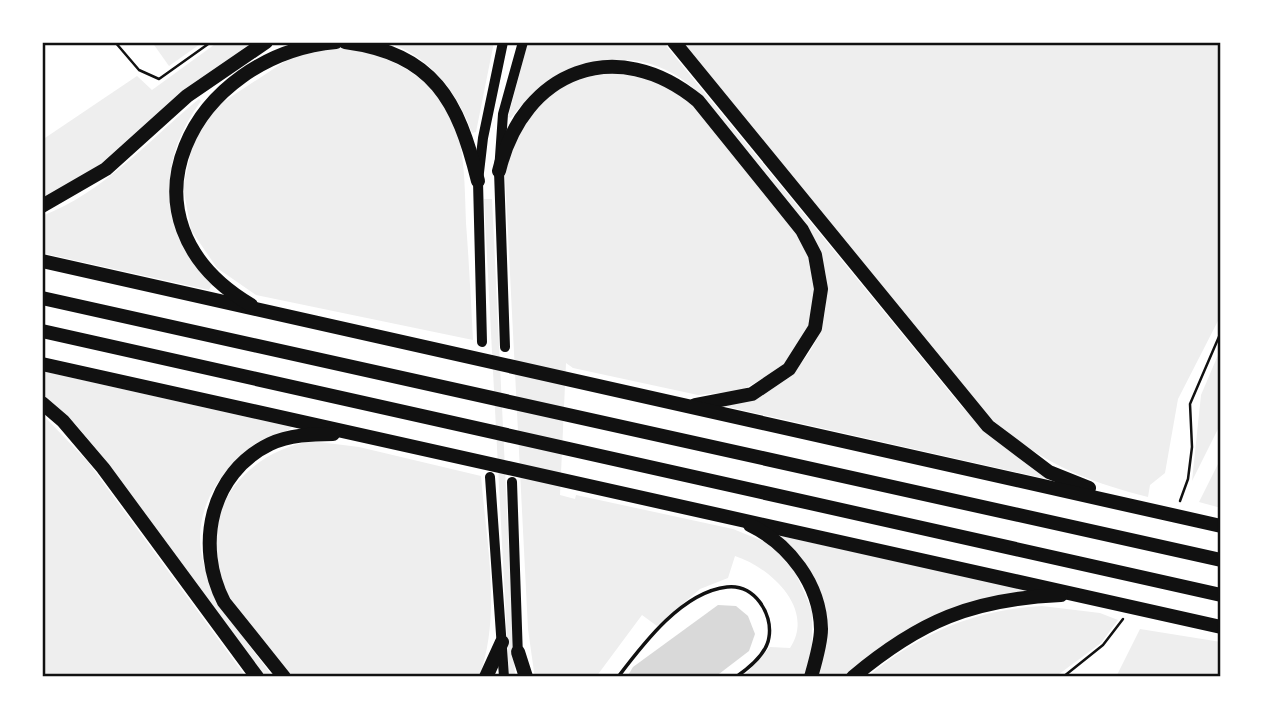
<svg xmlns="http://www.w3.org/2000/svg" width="1263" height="719" font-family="'Archivo Narrow',sans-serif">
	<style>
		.green { fill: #eee }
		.water { fill: #d9d9d9 }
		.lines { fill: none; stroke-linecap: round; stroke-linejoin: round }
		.path { stroke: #111; stroke-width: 2.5 }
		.service { stroke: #111; stroke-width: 3.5 }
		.secondary { stroke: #111; stroke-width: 10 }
		.motorway { stroke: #111; stroke-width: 14 }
		.neatline { fill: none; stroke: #111; stroke-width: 2.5 }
	</style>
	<rect width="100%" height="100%" fill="#fff"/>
	<g class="green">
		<polygon points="152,42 203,42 169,66"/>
		<polygon points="218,42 254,42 186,91 106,161 42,199 42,140 137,76 152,90"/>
		<path d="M 385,42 L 494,42 L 476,132 L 472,133 C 458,92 428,54 385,42 Z"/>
		<path d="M 528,42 L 663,42 L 962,407 L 1008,450 L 1048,476 L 1047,479 L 724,406 C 777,396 824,357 826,300 C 826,290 828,277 824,268 C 821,259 811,250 806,242 C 790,220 775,199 759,177 C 741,151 724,122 704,99 C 647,34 558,56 511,118 L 508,117 Z"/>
		<path d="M 678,42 L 1221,42 L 1221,315 L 1178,399 L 1165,473 L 1150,485 L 1148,497 C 1085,481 1040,462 990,418 Z"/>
		<path d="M 333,48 C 390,50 448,83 460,143 C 465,169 465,196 466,223 C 469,262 471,301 473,340 L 256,295 L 217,268 L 191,230 L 183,187 L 193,143 L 217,106 L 290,58 Z"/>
		<path d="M 619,72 L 660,81 L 697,109 L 793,227 L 810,257 L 815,300 L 810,323 L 799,347 L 780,369 L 740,391 L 698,395 L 573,368 L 566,363 L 560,495 L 575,499 L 576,495 L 733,529 L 765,542 L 777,552 L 795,572 L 812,610 L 812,651 L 804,677 L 743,677 L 770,647 L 790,648 C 816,609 770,567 735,556 L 728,578 L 700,589 L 657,626 L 642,615 L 596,677 L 535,677 L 534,672 L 528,629 L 505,175 C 513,138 536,92 575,80 C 589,76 604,74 619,72 Z"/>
		<path d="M 199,99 L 201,101 C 156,162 159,228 212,284 L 209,290 L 42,253 L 42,216 C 103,193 149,140 199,99 Z"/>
		<polygon points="484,199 492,199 515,677 509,677"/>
		<polygon points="1221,348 1221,423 1192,481 1201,395"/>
		<path d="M 42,371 L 292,427 C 285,435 255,443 241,455 C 157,537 220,606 273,677 L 265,677 L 102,456 L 77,426 L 42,394 Z"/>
		<polygon points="42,414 88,462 246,677 42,677"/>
		<path d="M 311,441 L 359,447 L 481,476 C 486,540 502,615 479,677 L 289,677 C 268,649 242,622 226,591 C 192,519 240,454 311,441 Z"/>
		<polygon points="1221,458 1221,508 1199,502"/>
		<polygon points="781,536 1025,589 1025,593 882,646 845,677 816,677 826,630"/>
		<path d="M 1042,606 L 1100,613 L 1118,620 L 1101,643 L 1055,677 L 867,677 C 920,633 974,610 1042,606 Z"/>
		<polygon points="1140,629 1221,642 1221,677 1116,677"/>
	</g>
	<polygon class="water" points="718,605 736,606 748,616 755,634 749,651 715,677 627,677 633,667"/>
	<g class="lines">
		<g class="path">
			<polyline points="115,42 139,70 159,79 211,42"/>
			<polyline points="1180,501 1188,479 1192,447 1190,404 1221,332"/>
			<polyline points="1063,677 1103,645 1123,619"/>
		</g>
		<path class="service" d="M 618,677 C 643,644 682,592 727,587 C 754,584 773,613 769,637 C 767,654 749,668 736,677"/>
		<g class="secondary">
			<polyline points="482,342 478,181 483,138 503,42"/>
			<polyline points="505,347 499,171 503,114 523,42"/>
			<polyline points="490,477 504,677"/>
			<polyline points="512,482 518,657"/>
		</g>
		<g class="motorway">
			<path d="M 345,42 C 434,54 458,100 478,181"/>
			<polyline points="674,42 988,426 1049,472 1089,488"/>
			<path d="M 499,171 C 523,70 617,34 698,101 L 802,230 L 815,255 L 821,289 L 815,328 L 789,369 L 752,394 L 695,405"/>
			<polyline points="42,206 106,169 187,96 266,42"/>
			<polyline points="42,261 1221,526"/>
			<polyline points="42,298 1221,560"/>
			<path d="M 251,305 C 106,219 193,55 336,42"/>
			<polyline points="42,331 1221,595"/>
			<polyline points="42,364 1221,627"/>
			<polyline points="42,403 63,421 103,468 257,677"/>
			<path d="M 750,525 C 789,544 820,584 821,629 C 821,643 815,663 811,677"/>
			<polyline points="518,652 526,677"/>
			<path d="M 284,677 L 224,602 C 195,546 210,473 270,444 C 289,435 312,434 333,434"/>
			<polyline points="486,677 502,642"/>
			<path d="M 853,677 C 920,621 972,599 1061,595"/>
		</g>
	</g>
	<rect width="1263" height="719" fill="none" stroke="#ffffff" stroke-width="88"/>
	<rect x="44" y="44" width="1175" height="631" class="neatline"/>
</svg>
